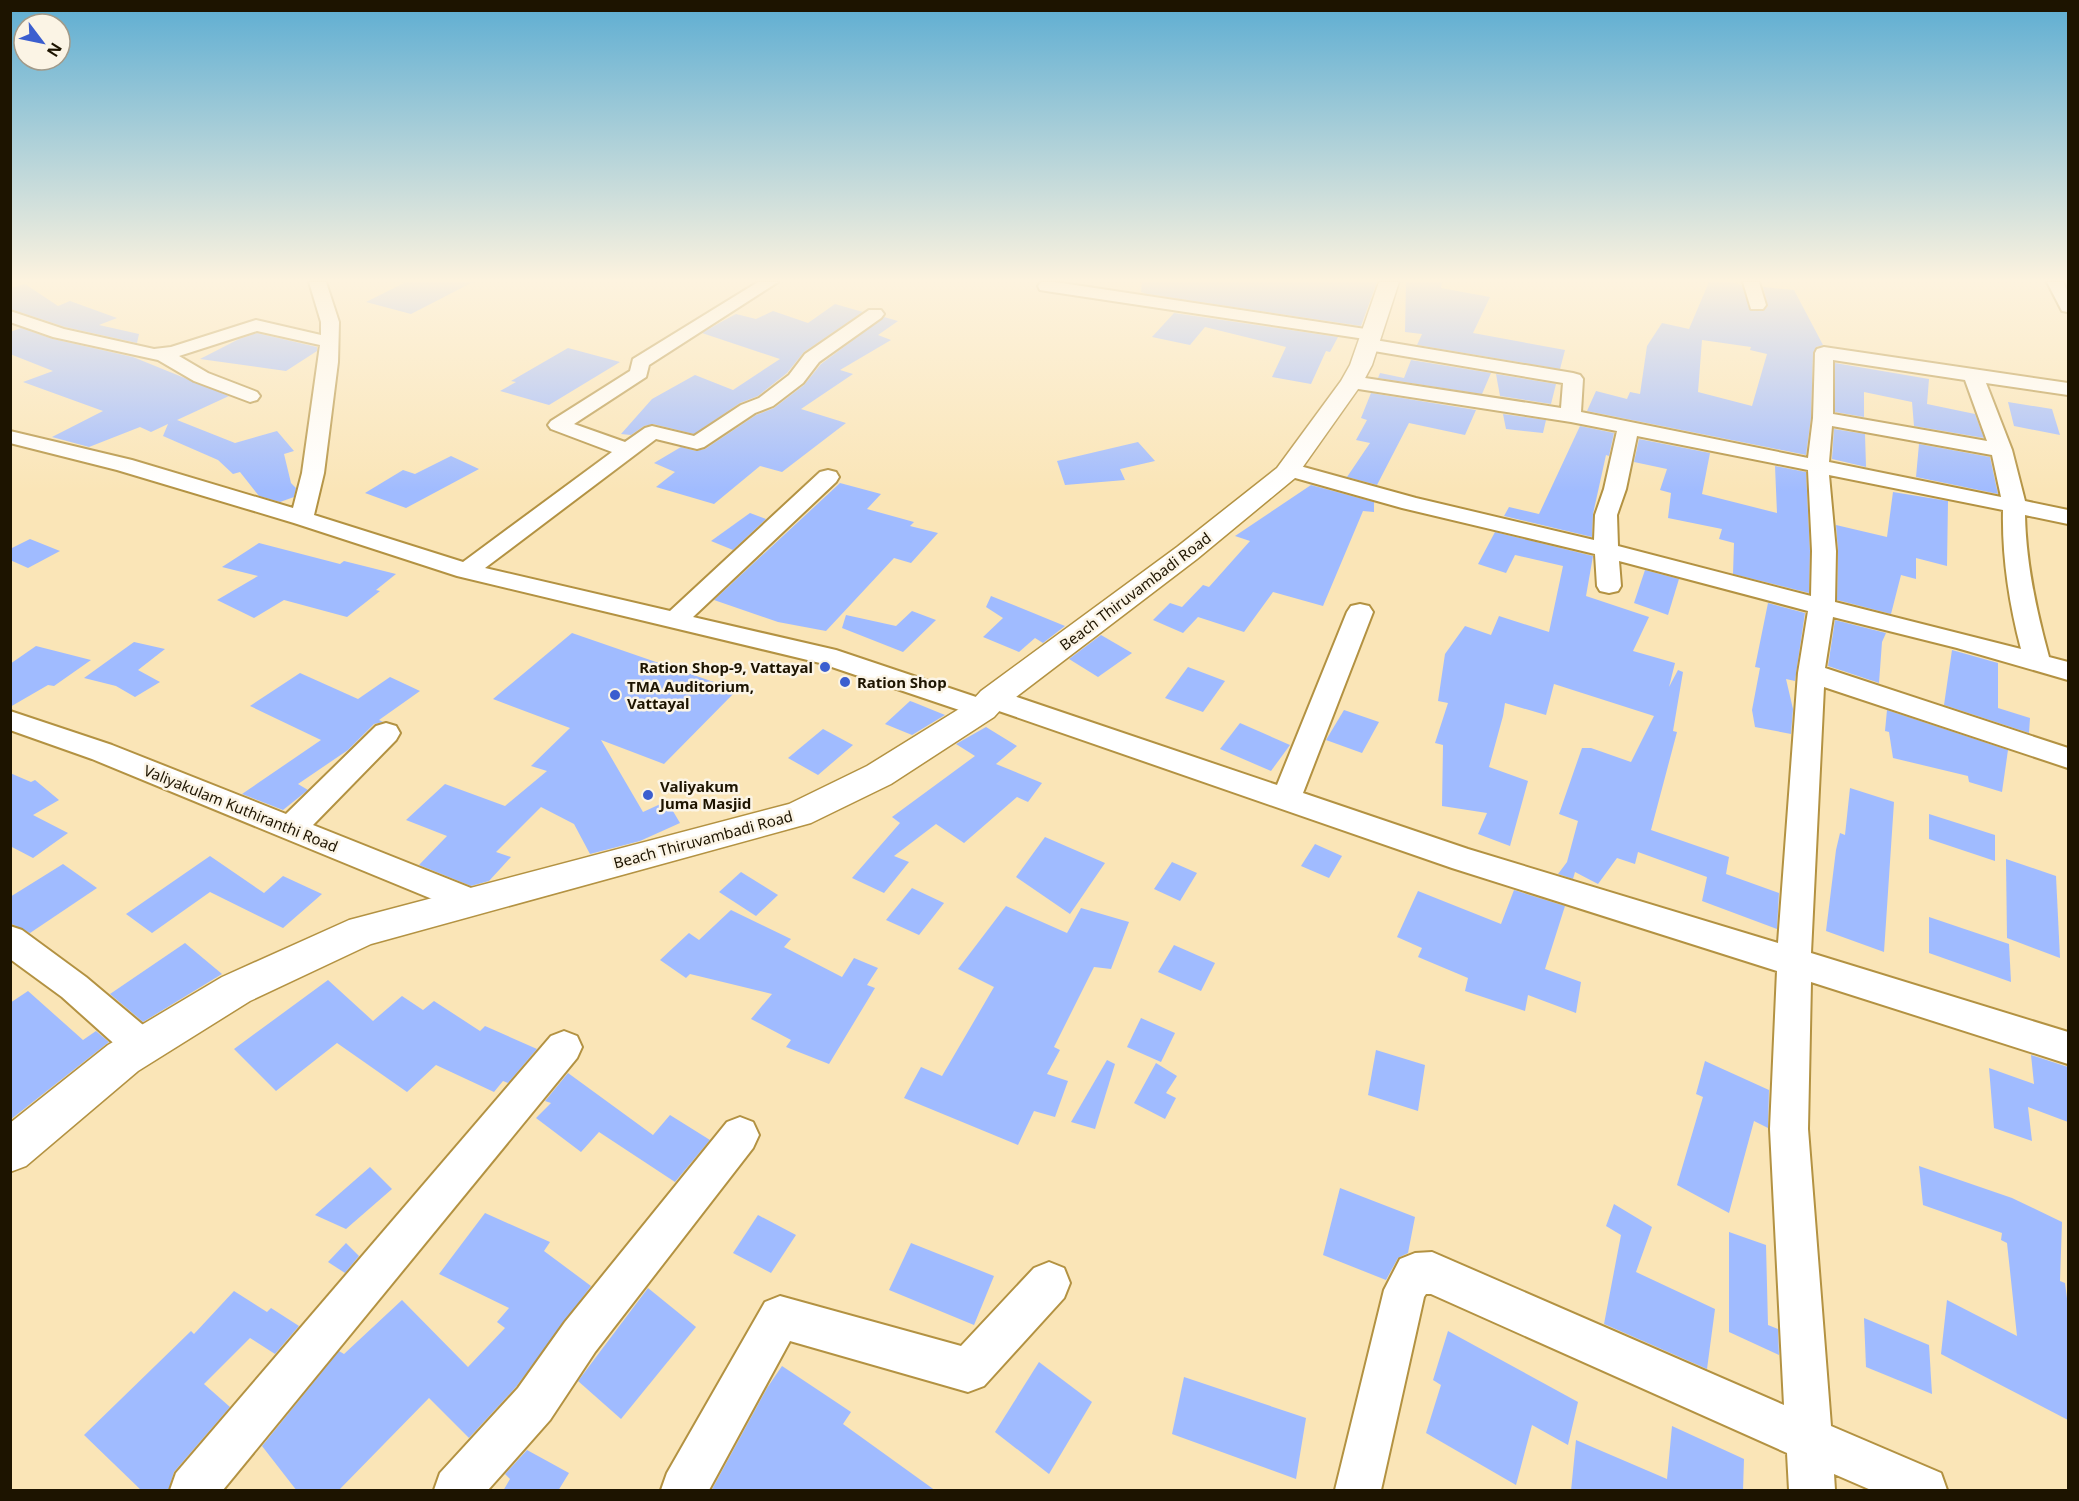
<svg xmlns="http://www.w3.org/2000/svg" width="2079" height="1501" font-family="'Noto Sans',sans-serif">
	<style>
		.building { fill: #a0bbff; fill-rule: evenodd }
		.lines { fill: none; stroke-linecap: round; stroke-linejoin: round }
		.minor-casing { stroke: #b39242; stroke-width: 4 }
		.major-casing { stroke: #b39242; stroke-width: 3 }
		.minor { fill: #fff; fill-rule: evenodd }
		.major { fill: #fff; fill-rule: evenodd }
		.poi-dot { fill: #3b5ecf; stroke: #fbf4e5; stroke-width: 2 }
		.labels { text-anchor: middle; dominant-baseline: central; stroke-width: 5; stroke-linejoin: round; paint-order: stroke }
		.street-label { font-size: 15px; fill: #1d1400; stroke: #fbf4e5 }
		.poi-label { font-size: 15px; font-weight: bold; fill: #1d1400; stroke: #fbf4e5; text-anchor: start }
	</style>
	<rect width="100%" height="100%" fill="#fae5b7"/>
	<g class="building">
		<polygon points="406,282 473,282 411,314 366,302"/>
		<polygon points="1142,282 1377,282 1361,326 1147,294 1141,292"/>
		<polygon points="1406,282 1442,282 1441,288 1490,297 1473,333 1565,350 1560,369 1417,345 1422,334 1405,332"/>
		<path d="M 1709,282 L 1731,282 L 1742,285 L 1751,311 L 1763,311 L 1768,306 L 1763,287 L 1794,290 L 1823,345 L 1816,347 L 1813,353 L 1811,418 L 1806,455 L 1587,411 L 1596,391 L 1627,399 L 1630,392 L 1640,394 L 1647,346 L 1662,323 L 1689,329 ZM 1702,340 L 1751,347 L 1750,350 L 1767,354 L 1752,406 L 1698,392 Z"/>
		<polygon points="25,284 58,306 70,301 117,318 99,325 139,334 137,343 65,327 10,309 10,288"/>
		<polygon points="835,304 863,312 804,352 787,373 758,396 740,403 694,434 653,424 644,426 631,435 621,434 652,399 695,375 733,390 780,359 702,333 721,322 736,314 756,319 773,311 808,323"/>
		<polygon points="1174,313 1338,337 1330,352 1326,351 1311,384 1272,377 1286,347 1205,327 1190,345 1152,337"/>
		<polygon points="884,317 898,321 878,335 891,340 840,370 853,374 801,409 846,423 782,472 760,466 714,504 656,487 675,472 654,463 681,447 696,451 705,449 756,415 774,408 804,385 821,364"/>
		<polygon points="21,328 53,339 133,357 229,396 177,420 235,443 277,431 294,451 284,454 291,483 296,488 294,497 280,502 259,496 240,472 233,474 218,460 163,436 168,424 151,432 140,427 89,447 52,437 103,411 23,382 53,371 10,354 10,332"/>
		<polygon points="257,333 317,347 317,351 286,371 200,359 239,339"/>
		<polygon points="568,348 620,362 549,405 500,391 516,382 511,381"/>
		<polygon points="1411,360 1491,373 1482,394 1378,378 1380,373 1404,378"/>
		<polygon points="1835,363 1929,379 1927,404 1975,414 1984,438 1914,426 1912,402 1864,392 1864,417 1835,412"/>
		<polygon points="1496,374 1556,384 1551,404 1500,396"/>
		<polygon points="1371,393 1476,410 1465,435 1409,423 1377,485 1347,477 1370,443 1356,440 1367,420 1361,418"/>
		<polygon points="2008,402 2052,409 2060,435 2014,426"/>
		<polygon points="1503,414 1546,420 1543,433 1506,429"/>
		<polygon points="1580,426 1614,433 1609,456 1606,455 1593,514 1592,537 1504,516 1509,507 1539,514"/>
		<polygon points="1834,429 1865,434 1866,467 1832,459"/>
		<polygon points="1639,439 1710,453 1702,494 1777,513 1775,466 1806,472 1810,551 1809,593 1733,574 1734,543 1719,539 1722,529 1668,518 1671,493 1660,490 1667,469 1634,462"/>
		<polygon points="1138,442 1155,461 1120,469 1125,480 1065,485 1057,461"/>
		<polygon points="1919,444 1990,457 1998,494 1916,477"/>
		<polygon points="451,456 479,469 406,508 365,493 403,470 415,474"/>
		<polygon points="840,483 881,494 867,509 914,522 910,526 938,533 911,563 894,558 826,631 778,622 714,600"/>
		<polygon points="1311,485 1374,502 1374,512 1363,511 1323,606 1273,592 1244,632 1198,617 1183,633 1153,620 1170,603 1182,607 1203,585 1209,587 1250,541 1235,536"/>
		<polygon points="1893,492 1948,501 1947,566 1916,558 1916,579 1901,575 1891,614 1837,600 1838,551 1836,525 1887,537"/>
		<polygon points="750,513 766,519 733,550 711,541"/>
		<polygon points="1495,532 1593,556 1586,596 1649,617 1633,651 1675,663 1669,687 1678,670 1683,672 1673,731 1677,732 1651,830 1729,857 1726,874 1779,893 1777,929 1702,901 1707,877 1638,852 1635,864 1617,858 1598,884 1575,872 1573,879 1558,874 1567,862 1578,821 1559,814 1582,748 1591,748 1631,762 1654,716 1554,684 1546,715 1505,703 1503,716 1489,767 1528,781 1510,846 1478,834 1487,813 1442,806 1443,745 1435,743 1448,703 1438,701 1445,654 1465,626 1491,635 1499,616 1549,632 1563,566 1515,555 1506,573 1478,564"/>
		<polygon points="30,539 60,551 28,568 10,560 10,549"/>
		<polygon points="259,543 340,564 344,561 396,574 376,590 380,591 347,617 284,600 254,618 217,600 258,576 222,567"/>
		<polygon points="1645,570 1679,579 1668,615 1634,603"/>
		<polygon points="991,596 1021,608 1065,626 1043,643 1035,638 1019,652 983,637 1003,618 986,607"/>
		<polygon points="1768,603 1805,613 1795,681 1786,679 1793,709 1791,734 1755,727 1752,710 1760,668 1755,667"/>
		<polygon points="912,611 936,620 903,652 842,628 846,615 896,626"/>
		<polygon points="1835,620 1886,633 1882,642 1879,683 1828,666"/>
		<polygon points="572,633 737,690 664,764 601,740 643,812 667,801 680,823 640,841 590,854 574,824 541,807 496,852 511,857 489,881 471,886 419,865 447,836 406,820 445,784 505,806 547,771 531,766 570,728 493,699"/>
		<polygon points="1101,635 1132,653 1098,677 1069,659"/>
		<polygon points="134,642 165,649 138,670 160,682 135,697 116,686 84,678"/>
		<polygon points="36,646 91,660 54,686 48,685 10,707 10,664"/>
		<polygon points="1952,650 1998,663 1998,708 2030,718 2029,733 1944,705"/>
		<polygon points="1188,667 1225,681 1203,712 1165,698"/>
		<polygon points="300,673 358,699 390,677 420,691 379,720 383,722 374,724 348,750 298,784 308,790 283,810 242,794 321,740 250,706"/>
		<polygon points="910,701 913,702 945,715 912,735 885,724"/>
		<polygon points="1344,710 1379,722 1362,753 1326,740"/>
		<polygon points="1887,710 2008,750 2002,792 1969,782 1968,776 1893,758 1889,732 1885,731"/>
		<polygon points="1240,723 1290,745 1271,771 1220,749"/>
		<polygon points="986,727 1017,746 996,764 1042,783 1028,802 1017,797 964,843 936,824 894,856 909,862 884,893 852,878 900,823 892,817 975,756 956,744"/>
		<polygon points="823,729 853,745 818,775 788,758"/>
		<polygon points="10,773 31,782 35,780 59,800 33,815 68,833 33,858 10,846"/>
		<polygon points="1850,788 1894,802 1884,952 1826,931 1836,850 1840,833 1845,835"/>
		<polygon points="1929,814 1995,835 1995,861 1929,839"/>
		<polygon points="1045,837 1105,863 1070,914 1016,877"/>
		<polygon points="1315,844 1342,856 1329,878 1301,866"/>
		<polygon points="210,856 264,893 283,876 322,894 283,928 210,892 152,933 126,914"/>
		<polygon points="2006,859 2056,876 2060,958 2007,938"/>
		<polygon points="1172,862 1197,873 1180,901 1154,889"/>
		<polygon points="63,864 97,888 30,933 10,923 10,897"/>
		<polygon points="741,872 778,895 756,916 719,892"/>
		<polygon points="912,888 944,903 919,935 886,920"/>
		<polygon points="1514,890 1565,906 1545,969 1581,982 1576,1013 1528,995 1525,1011 1465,991 1468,978 1418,957 1422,948 1397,937 1418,891 1501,924"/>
		<polygon points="1006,906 1067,933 1081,908 1129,922 1111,969 1094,967 1054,1047 1060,1050 1047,1074 1068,1081 1055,1117 1034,1111 1018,1145 904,1098 921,1067 942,1076 994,987 958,969"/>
		<polygon points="731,910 791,939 784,947 842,977 854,958 878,968 867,985 875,988 829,1064 786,1047 791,1040 751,1019 772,994 690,974 686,978 660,960 689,933 699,940"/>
		<polygon points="1929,917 2009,944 2011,982 1929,953"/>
		<polygon points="185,943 222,974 143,1022 110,994"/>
		<polygon points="1174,945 1215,963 1201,991 1158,972"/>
		<polygon points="328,980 373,1021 402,996 423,1010 434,1001 480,1031 485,1026 537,1049 508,1083 503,1081 494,1092 436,1065 407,1092 337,1043 276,1091 234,1049"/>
		<polygon points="28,991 83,1040 96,1031 109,1042 10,1120 10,1003"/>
		<polygon points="1141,1018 1175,1033 1161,1062 1127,1047"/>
		<polygon points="1376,1050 1425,1065 1418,1111 1368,1095"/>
		<polygon points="2031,1055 2068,1067 2068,1122 2028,1107 2032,1141 1994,1128 1989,1068 2034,1084"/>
		<polygon points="1107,1060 1115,1064 1095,1129 1071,1122"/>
		<polygon points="1705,1061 1769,1090 1768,1128 1754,1121 1729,1213 1677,1185 1703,1097 1696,1094"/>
		<polygon points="1156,1063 1177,1076 1166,1093 1176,1098 1165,1119 1134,1103"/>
		<polygon points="568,1073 653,1135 670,1115 710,1140 675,1182 599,1132 581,1152 536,1118 551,1103 545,1101"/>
		<polygon points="1919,1166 2012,1198 2062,1222 2060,1281 2065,1283 2068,1306 2068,1420 1941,1354 1947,1300 2017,1336 2007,1243 2001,1240 2002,1233 1923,1205"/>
		<polygon points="370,1167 392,1189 346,1229 315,1215"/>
		<polygon points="1340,1188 1415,1217 1408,1253 1398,1258 1386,1280 1323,1255"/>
		<polygon points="1614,1204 1652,1227 1636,1272 1715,1309 1707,1369 1604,1324 1621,1235 1606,1226"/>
		<polygon points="485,1213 550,1242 544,1251 591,1286 516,1387 469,1438 429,1398 338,1491 297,1491 262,1446 339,1351 344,1354 402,1300 468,1367 505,1328 497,1322 509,1308 439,1274"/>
		<polygon points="758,1215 796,1235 771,1273 733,1253"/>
		<polygon points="1729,1232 1766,1245 1768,1325 1778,1329 1779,1355 1729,1332"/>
		<polygon points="346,1243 359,1256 345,1273 328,1262"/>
		<polygon points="911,1243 994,1276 974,1325 889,1290"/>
		<polygon points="648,1288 696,1327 621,1419 578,1381"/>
		<polygon points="234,1291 267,1312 271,1308 299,1326 275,1354 250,1338 204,1384 230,1407 174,1472 168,1491 142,1491 84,1435 191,1331 194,1334"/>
		<polygon points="1864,1318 1929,1345 1932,1394 1866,1367"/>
		<polygon points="1448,1331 1578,1402 1568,1445 1532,1425 1516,1485 1426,1433 1441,1385 1433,1380"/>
		<polygon points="1039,1362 1092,1402 1049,1474 995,1432"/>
		<polygon points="782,1366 851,1412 843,1424 936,1491 711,1491 767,1388"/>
		<polygon points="1184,1377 1306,1418 1296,1479 1172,1434"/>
		<polygon points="1672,1426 1744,1459 1743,1491 1571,1491 1576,1440 1667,1479"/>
		<polygon points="527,1450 569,1473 558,1491 503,1491 510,1479 505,1474"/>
	</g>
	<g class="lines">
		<g class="minor-casing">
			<g id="minor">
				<path d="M 309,282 L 326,282 L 339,322 L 338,362 L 324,473 L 314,515 L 463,562 L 612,452 L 551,429 L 548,425 L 551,421 L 630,371 L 633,359 L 758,282 L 778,282 L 649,365 L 646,377 L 574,424 L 625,442 L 645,428 L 652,426 L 694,436 L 741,405 L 759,398 L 789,375 L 805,354 L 869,310 L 881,310 L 884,314 L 881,318 L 819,362 L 803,383 L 773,406 L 755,413 L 704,447 L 697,449 L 656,439 L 485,568 L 670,611 L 820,472 L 828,470 L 836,472 L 839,477 L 836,482 L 693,617 L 836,650 L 979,698 L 982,692 L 992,690 L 1002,692 L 1277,785 L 1347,612 L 1351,606 L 1360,604 L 1369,606 L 1373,612 L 1303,793 L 1468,849 L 1778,943 L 1798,673 L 1808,611 L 1619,561 L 1621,586 L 1618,591 L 1609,593 L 1600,591 L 1597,586 L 1595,554 L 1402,508 L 1281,474 L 1278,469 L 1281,464 L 1289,463 L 1416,498 L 1594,540 L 1595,515 L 1604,489 L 1617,431 L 1571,422 L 1352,388 L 1345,386 L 1342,382 L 1345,378 L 1352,376 L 1561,408 L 1563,383 L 1368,350 L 1361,348 L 1359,344 L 1365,339 L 1046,291 L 1040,290 L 1038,286 L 1041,282 L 1055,282 L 1372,330 L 1378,331 L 1381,335 L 1375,340 L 1573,373 L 1580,375 L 1583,379 L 1581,412 L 1808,458 L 1813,418 L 1815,353 L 1817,349 L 1824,347 L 2068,383 L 2068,395 L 1986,383 L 2012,450 L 2025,501 L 2068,510 L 2068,524 L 2025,515 C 2026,563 2036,610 2049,657 L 2068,662 L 2068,680 L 1957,648 L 1833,617 L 1825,668 L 2068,748 L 2068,768 L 1824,687 L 1811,953 L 2068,1032 L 2068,1064 L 1811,982 L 1808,1129 L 1831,1426 L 1941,1473 L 1947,1490 L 1871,1490 L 1834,1474 L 1835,1490 L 1789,1490 L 1787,1453 L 1431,1294 L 1426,1294 L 1424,1297 L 1381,1490 L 1335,1490 L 1384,1290 L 1400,1259 L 1415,1253 L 1432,1252 L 1784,1405 L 1770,1129 L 1777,971 L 1452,868 L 996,710 L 993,716 L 983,718 L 820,663 L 457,576 L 294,523 L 117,470 L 10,443 L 10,431 L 132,460 L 293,508 L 302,473 L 320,345 L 257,331 L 179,356 L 208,373 L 257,392 L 260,396 L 257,400 L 250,402 L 194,381 L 158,360 L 53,337 L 10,322 L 10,311 L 64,329 L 154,349 L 171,347 L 256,320 L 321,335 L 321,322 ZM 1833,360 L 1965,380 L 1987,441 L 1833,414 ZM 1832,426 L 1992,455 L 2001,497 L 1829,462 ZM 1637,436 L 1808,470 L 1812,551 L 1811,596 L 1618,546 L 1617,515 L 1626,489 ZM 1829,475 L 2003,510 C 2002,557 2009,603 2021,649 L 1835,602 L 1836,551 Z"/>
				<polygon points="1743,282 1759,282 1766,305 1763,309 1751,309"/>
				<polygon points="2047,282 2063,282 2068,292 2068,312 2062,311"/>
				<polygon points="10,711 112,745 286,814 376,726 386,723 396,726 400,733 396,740 313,825 481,892 486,901 481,910 470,914 459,910 92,759 10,730"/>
				<polygon points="10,926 22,930 86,977 155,1035 160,1046 155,1057 142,1062 129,1057 62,997 10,959"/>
				<polygon points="564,1031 577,1036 582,1047 577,1058 223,1490 170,1490 176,1473 551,1036"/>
				<polygon points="740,1117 753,1122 759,1135 753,1148 595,1352 550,1420 488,1490 434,1490 440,1473 518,1388 565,1322 727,1122"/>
				<polygon points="1049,1262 1064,1268 1070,1283 1064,1298 984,1386 968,1392 790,1341 709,1490 661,1490 667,1473 765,1302 780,1296 961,1346 1034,1268"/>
			</g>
		</g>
		<g class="major-casing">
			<polygon id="major" points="1379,282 1399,282 1372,365 1363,382 1295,478 1197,559 1003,707 994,717 891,784 811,823 371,944 250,1001 138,1071 26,1166 10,1172 10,1123 108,1045 222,977 349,920 789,804 867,766 972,701 981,691 1177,547 1277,468 1341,381 1350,365"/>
		</g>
		<use href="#minor" class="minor"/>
		<use href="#major" class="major"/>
	</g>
	<linearGradient id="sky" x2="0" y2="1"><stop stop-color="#5dadd2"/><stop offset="0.57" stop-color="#fdf3df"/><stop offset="1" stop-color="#fdf3df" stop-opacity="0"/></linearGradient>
	<rect width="2079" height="492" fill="url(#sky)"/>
	<g class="poi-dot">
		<circle cx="825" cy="667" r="6"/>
		<circle cx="845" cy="682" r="6"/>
		<circle cx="615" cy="695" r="6"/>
		<circle cx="648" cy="795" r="6"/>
	</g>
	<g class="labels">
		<g class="street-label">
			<text transform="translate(1135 591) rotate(-37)">Beach Thiruvambadi Road</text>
			<text transform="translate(241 808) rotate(22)">Valiyakulam Kuthiranthi Road</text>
			<text transform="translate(703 839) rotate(-15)">Beach Thiruvambadi Road</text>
		</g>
		<g class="poi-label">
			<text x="813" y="667" text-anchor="end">Ration Shop-9, Vattayal</text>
			<text x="857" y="682">Ration Shop</text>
			<text x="627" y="686">TMA Auditorium,<tspan x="627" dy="17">Vattayal</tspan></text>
			<text x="660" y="786">Valiyakum<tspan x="660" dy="17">Juma Masjid</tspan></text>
		</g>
	</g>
	<rect width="2079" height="1501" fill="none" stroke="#1d1400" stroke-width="24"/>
	<g transform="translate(42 42) rotate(122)"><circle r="28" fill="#fbf4e5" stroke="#a29a89" stroke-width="1.5"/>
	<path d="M0-4.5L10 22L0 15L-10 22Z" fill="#3b5ecf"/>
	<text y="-9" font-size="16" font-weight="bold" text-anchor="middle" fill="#1d1400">N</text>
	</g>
</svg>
